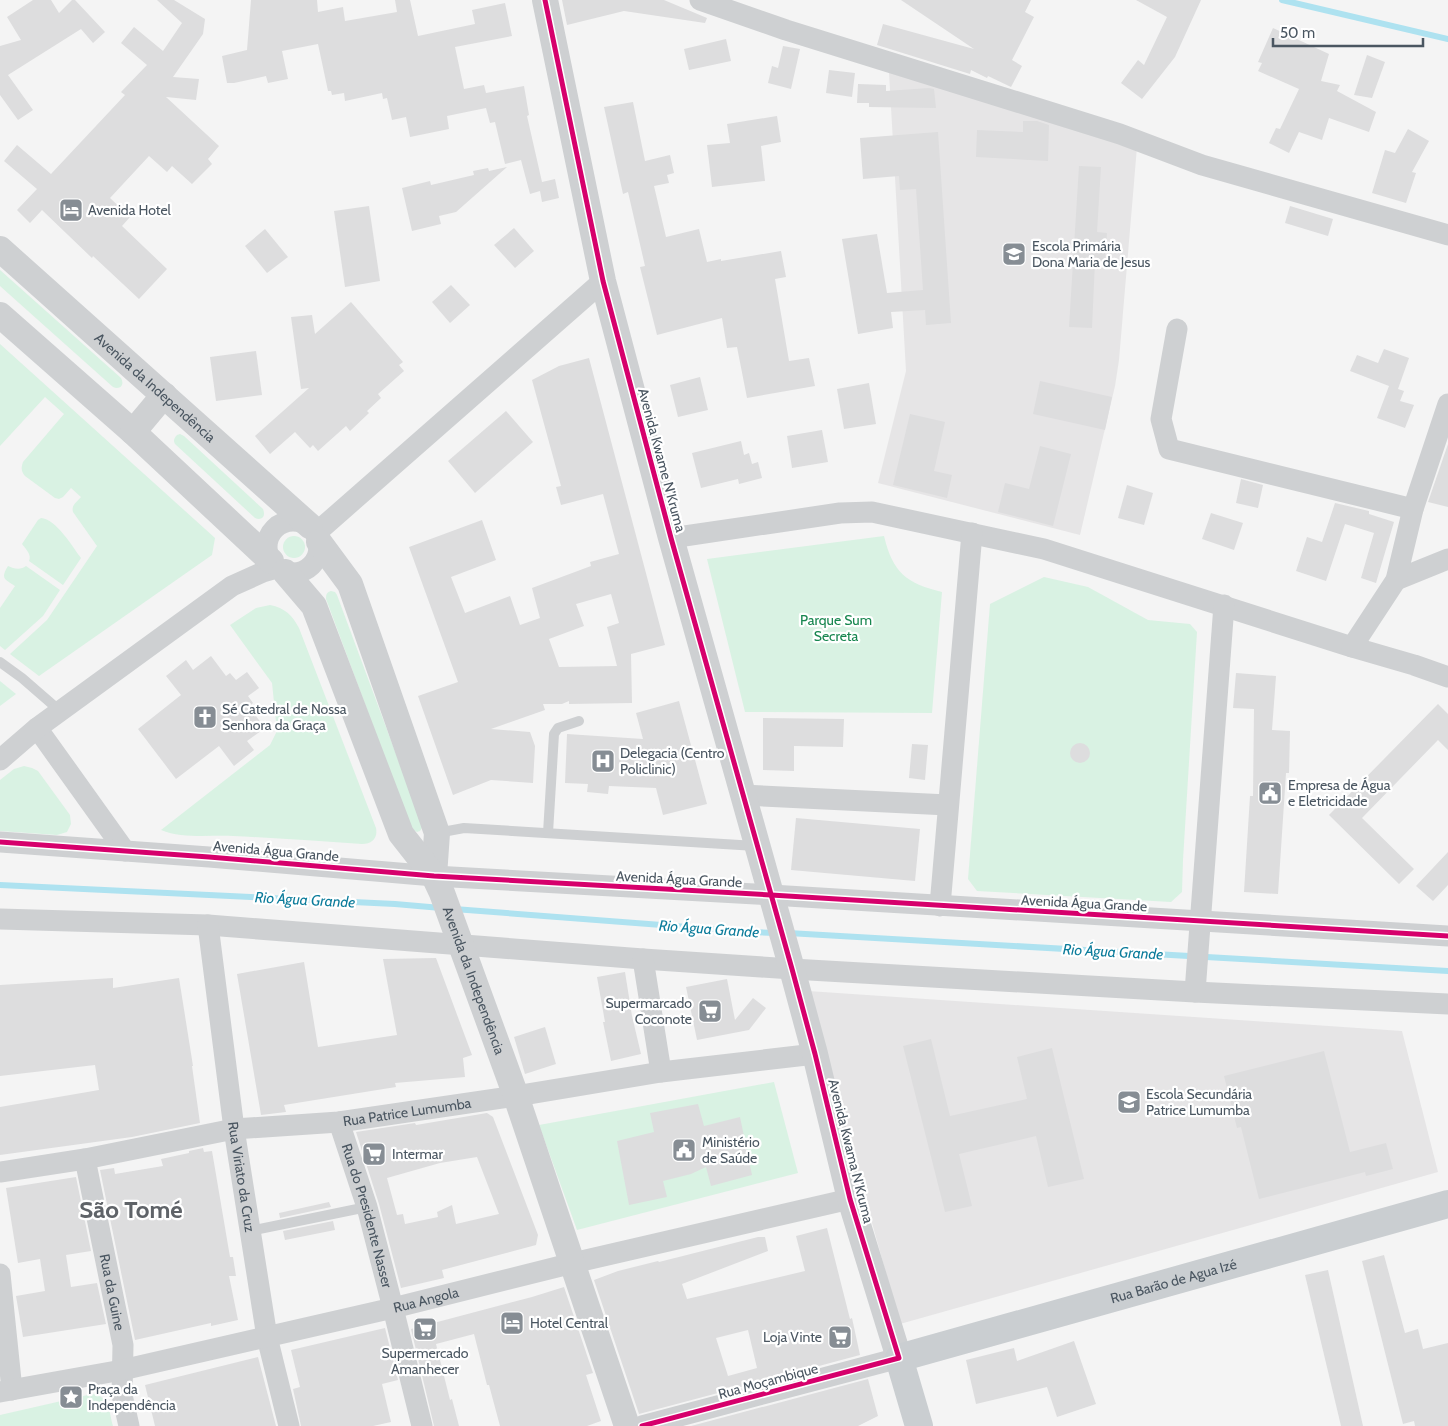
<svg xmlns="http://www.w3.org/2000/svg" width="1448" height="1426" font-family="Cabin,sans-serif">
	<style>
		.education { fill: #e6e5e6 }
		.green { fill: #d9f2e3 }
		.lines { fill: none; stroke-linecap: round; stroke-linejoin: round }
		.stream { stroke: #aee2f0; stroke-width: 6 }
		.building { fill: #ddddde; fill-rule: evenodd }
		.service { stroke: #ced0d2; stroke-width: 10 }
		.minor { stroke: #ced0d2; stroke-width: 21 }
		.tertiary { stroke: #ced0d2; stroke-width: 26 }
		.primary { stroke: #caced1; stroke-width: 28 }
		.cycleway-casing { stroke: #fff; stroke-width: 8 }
		.cycleway { stroke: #d6006c; stroke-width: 5 }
		.labels { text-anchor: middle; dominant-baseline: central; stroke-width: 4.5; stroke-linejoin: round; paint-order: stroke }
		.poi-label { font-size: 14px; fill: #4a5661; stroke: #fff; text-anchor: start }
		.street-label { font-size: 14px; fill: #4a5661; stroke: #fff }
		.park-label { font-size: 14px; fill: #17864f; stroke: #fff }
		.water-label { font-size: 15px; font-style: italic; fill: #0c7c9b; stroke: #fff }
		.town-label { font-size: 24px; font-weight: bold; fill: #5f6368; stroke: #fff }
	</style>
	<rect width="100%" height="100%" fill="#f4f4f4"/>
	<g class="education">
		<polygon points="889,72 1137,147 1119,360 1115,386 1080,535 878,483 906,371"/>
		<polygon points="808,991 1402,1031 1438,1172 900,1324"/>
	</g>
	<g class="green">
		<path d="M 0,270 L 121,378 C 125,385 120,390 113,387 L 0,286 Z"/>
		<path d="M 0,344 L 215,538 L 212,555 L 39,676 L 10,654 L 47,620 L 97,546 L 73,512 C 71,505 77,502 81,497 L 71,488 L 63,497 L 59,499 L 55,498 L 25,476 C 21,471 21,468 23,462 L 64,414 L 45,397 L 0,446 Z"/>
		<path d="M 180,434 L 184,436 L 263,509 C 266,516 262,521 255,518 L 175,444 C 173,441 174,438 177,435 Z"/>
		<path d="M 41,518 C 56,519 72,546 81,558 L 63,585 L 29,561 C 32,555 26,549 22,544 L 38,520 Z"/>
		<path d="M 884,536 C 893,573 906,583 942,592 L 932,713 L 745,712 L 707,559 Z"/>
		<circle cx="294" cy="547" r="11"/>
		<path d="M 8,566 C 14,569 21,570 26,566 L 60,590 L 43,616 L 5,650 L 0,646 L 0,608 L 15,586 C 5,579 0,579 8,566 Z"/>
		<polygon points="1044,577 1088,587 1148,620 1190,624 1197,632 1183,860 1182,892 1171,902 977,891 968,879 990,604"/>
		<path d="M 331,591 L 335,592 L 337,595 L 422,824 L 422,828 L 420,831 L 417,832 L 411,828 L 326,599 C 326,594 327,592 331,591 Z"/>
		<path d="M 270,605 C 285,608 292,615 299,628 L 376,828 C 378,838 372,844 362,844 C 319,841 276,838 233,836 C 209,835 183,839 161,830 L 270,745 L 277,731 L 272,683 L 230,625 L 256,608 Z"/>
		<polygon points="0,681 16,694 0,706"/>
		<polygon points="24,766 32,768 38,771 70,815 71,824 67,832 57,835 0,831 0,780 14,769"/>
		<polygon points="774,1082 798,1173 577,1230 539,1125"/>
		<path d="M 92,1394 C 110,1396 109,1412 113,1426 L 0,1426 L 0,1415 Z"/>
	</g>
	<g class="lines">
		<g class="stream">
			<polyline points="1282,0 1448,39"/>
			<polyline points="0,885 395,904 441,908"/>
			<polyline points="454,909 753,932 775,933"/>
			<polyline points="788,933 1448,971"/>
		</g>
	</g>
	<g class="building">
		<polygon points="33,0 51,0 59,13 72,0 75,0 105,32 93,43 81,29 8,75 33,110 18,120 0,95 0,46 21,40 7,17"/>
		<polygon points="157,0 174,0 205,19 203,34 173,77 199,79 196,100 166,97 219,146 208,159 212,164 192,184 172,166 167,172 149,156 110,198 130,217 122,226 167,269 139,299 93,256 92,258 42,210 30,223 17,210 37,189 4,161 17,145 51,174 125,95 121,92 147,65 121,43 134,27 163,51 182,23"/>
		<polygon points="251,0 317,0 318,12 343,7 345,21 397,12 395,0 410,0 418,36 475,24 472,10 505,3 512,36 455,47 464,89 484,85 486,93 524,86 529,115 527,116 542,182 555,179 559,198 542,202 540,191 530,194 521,160 505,164 495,122 490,123 486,108 447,116 449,129 410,137 406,117 392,120 387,98 383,99 382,93 345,101 344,93 332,95 331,91 328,91 318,44 282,51 288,79 268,83 266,76 234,83 227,83 222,56 247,50"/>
		<polygon points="562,0 664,0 707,18 705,23 624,11 567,25"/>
		<polygon points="901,0 1031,0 1025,12 1034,17 1012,60 1022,66 1011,87 988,76 987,78 971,70 970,74 877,45 883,24 974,49"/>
		<polygon points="1136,0 1201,0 1175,57 1142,99 1121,83 1138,60 1144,65 1167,17"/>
		<polygon points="1273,28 1329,54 1321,81 1340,85 1337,91 1376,112 1369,132 1329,118 1322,140 1299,132 1289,153 1269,143 1276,128 1280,129 1299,89 1258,71 1262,63 1258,62"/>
		<polygon points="726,39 731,61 689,70 684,49"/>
		<polygon points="783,46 800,49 791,89 768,83 772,66 778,68"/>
		<polygon points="1367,55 1385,62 1372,98 1354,95"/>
		<polygon points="829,70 855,73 852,97 826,93"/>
		<polygon points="858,84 886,85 886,91 929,88 934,89 936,108 869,107 869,103 857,103"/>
		<polygon points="633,102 645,161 670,155 674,173 667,175 669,183 654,186 666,237 699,229 707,262 721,259 721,261 781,251 786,277 775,279 789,361 809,358 815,386 747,398 737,347 727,348 722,318 657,335 640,267 645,266 628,192 623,194 604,107"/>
		<polygon points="777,116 781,142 761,146 765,181 712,187 707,145 730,143 727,124"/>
		<polygon points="1023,121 1037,121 1049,125 1048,161 976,157 977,130 1023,132"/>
		<polygon points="1408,129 1429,141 1412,172 1416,173 1406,203 1372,193 1385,150 1395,153"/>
		<polygon points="938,132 951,323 926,325 925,310 891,312 893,328 858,334 842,239 877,234 887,293 923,290 916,189 900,190 899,176 863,179 860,138"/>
		<polygon points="1079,166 1101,167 1097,232 1107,233 1105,262 1095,261 1092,328 1069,327"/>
		<polygon points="507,167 456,212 439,216 441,224 412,231 402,188 430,181 431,185 474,175 473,171 488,168 489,171"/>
		<polygon points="369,206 380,281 345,287 334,211"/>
		<polygon points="1290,206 1333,219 1328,236 1285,223"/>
		<polygon points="514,228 534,251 515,268 494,245"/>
		<polygon points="265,229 288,257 267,273 245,246"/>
		<polygon points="451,285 470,305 450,323 432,302"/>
		<polygon points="351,302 403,362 399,365 404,371 378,394 381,398 367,411 369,413 350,431 346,426 318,451 313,445 310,448 295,432 270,454 255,436 309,388 301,389 291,317 312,315 315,334"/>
		<polygon points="1384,349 1409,358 1398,389 1404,391 1400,401 1414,405 1405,428 1377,418 1389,386 1350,371 1357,355 1378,363"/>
		<polygon points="256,351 262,395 216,401 210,357"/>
		<path d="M 589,358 L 665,645 L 631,654 L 632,703 L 569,704 L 569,701 L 562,704 L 543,704 L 545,710 L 491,729 L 530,732 L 535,746 L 533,783 L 491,780 L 453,795 L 418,696 L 458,682 L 409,547 L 482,520 L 496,560 L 451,577 L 465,613 L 510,596 L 520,625 L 540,618 L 532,588 L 591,566 L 590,562 L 619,554 L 603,494 L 561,505 L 556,487 L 561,486 L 532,380 L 559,366 ZM 611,594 L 619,623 L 607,627 L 617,666 L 559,667 L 549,639 L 584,626 L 576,604 Z"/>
		<polygon points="700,377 708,410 678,417 670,385"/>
		<polygon points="1040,381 1112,397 1105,430 1033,414"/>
		<polygon points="869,383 876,424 844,429 837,389"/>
		<polygon points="506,411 533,442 475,493 448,461"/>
		<polygon points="910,414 945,422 934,471 952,475 947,498 893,485"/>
		<polygon points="822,430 828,462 792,468 787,436"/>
		<polygon points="741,441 744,455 749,453 752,464 758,462 762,478 739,484 738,479 701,488 692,453"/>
		<polygon points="1448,444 1448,507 1428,502"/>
		<polygon points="1040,446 1071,454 1053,526 998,512 1005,483 1029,489"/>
		<polygon points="1241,479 1263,485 1258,508 1236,503"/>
		<polygon points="1127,485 1153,493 1144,525 1118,518"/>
		<polygon points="1335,503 1369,511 1369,514 1394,522 1376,583 1361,578 1374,533 1345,524 1326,581 1296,571 1307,537 1322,542"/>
		<polygon points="1211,513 1243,523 1234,550 1202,539"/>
		<polygon points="211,656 226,676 230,673 236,680 247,672 259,688 248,696 253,703 249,707 265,728 247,741 254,750 234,766 219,746 176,779 138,729 181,695 166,676 186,660 193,670"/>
		<polygon points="1236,673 1276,676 1272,730 1290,731 1289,773 1286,773 1278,894 1244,892 1250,796 1253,796 1254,709 1233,708"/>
		<polygon points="679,701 707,804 663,815 656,788 609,786 608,794 587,792 588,784 565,783 567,734 643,739 636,713"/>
		<polygon points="1438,704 1448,714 1448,750 1438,740 1362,818 1414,869 1399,884 1329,815"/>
		<polygon points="763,718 844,719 843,747 794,746 794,771 763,770"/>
		<circle cx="1080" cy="753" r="10"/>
		<polygon points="912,744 928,745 925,780 909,778"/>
		<polygon points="796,818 920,829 915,881 791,870"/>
		<polygon points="1448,852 1448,885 1433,901 1416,886"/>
		<polygon points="436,958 472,1055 463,1058 465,1077 395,1083 396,1087 284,1105 286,1112 261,1115 237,974 304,962 318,1047 397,1035 383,959"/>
		<polygon points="625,972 632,1016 641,1054 611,1061 603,1022 605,1022 597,977"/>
		<polygon points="113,978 113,988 179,978 193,1066 192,1066 200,1123 132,1137 0,1155 0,1107 99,1090 95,1065 0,1076 0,985"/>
		<polygon points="727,979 735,1020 753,998 766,1008 749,1030 697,1040 686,987"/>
		<polygon points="545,1027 556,1064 525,1074 514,1037"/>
		<polygon points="931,1039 950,1116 1027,1099 1017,1057 1052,1048 1084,1179 1048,1187 1036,1136 959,1154 972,1206 945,1212 903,1046"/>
		<polygon points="1324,1051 1350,1152 1386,1143 1393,1169 1366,1176 1365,1172 1259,1199 1241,1127 1237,1128 1224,1076"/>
		<polygon points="698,1104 704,1126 740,1117 752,1175 711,1186 706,1167 691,1174 663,1181 667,1197 629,1205 617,1141 654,1132 650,1113"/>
		<path d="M 487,1113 L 493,1117 L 538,1235 L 536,1245 L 442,1270 L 444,1278 L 401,1288 L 379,1204 L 356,1132 L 415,1123 L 416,1125 ZM 477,1157 L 499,1214 L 456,1224 L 452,1205 L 437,1212 L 438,1217 L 405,1224 L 403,1214 L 397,1215 L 387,1178 L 440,1163 Z"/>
		<polygon points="203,1148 204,1152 212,1151 230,1257 233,1257 236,1276 229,1276 238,1320 211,1326 211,1323 135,1340 100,1170 114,1168 115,1174 163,1166 161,1159 189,1153 189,1151"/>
		<polygon points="76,1177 91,1251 66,1255 71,1287 97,1283 106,1324 23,1337 16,1296 45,1291 40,1259 18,1263 6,1188"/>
		<polygon points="329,1202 331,1207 280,1218 279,1213"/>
		<polygon points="333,1221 335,1230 285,1240 283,1231"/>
		<path d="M 827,1228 L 850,1319 L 852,1318 L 860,1355 L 639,1414 L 594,1280 L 618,1271 L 658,1261 L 659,1262 L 758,1237 L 765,1237 L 768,1251 L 682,1284 L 687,1299 L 805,1271 L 796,1236 ZM 748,1330 L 757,1368 L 728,1376 L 716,1338 Z"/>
		<polygon points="1384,1255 1405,1333 1418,1329 1423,1349 1448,1343 1448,1426 1415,1426 1414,1421 1403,1424 1362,1261"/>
		<polygon points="1328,1270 1363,1426 1341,1426 1305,1275"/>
		<polygon points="564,1287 593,1373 586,1375 601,1421 587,1426 500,1426 489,1385 487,1385 474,1334 436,1344 450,1400 452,1399 459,1426 434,1426 411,1329 532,1297"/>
		<polygon points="385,1328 398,1380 382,1384 391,1422 373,1426 301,1426 293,1389 300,1387 291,1350"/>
		<polygon points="1074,1341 1096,1404 1057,1417 1047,1387 976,1404 966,1360 1014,1348 1017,1361"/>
		<polygon points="258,1357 276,1426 155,1426 145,1385"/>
		<polygon points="868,1379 878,1416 858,1426 691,1426"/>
	</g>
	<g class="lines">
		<g class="service">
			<polyline points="0,662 22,678 60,711"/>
			<polyline points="437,833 464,828 756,846"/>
			<polyline points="548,833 554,734 558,728 579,721"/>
			<polyline points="250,1231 367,1207"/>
		</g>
		<g class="minor">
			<polyline points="700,0 786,30 1120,134 1202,165 1448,235"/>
			<polyline points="1177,329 1161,419 1169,449 1413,509"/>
			<circle cx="293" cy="547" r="26"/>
			<polyline points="316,533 603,281"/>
			<polyline points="671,538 840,513 872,512 1044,549 1352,647 1414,665 1448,677"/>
			<polyline points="1396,580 1448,559"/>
			<polyline points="1352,647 1396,580 1413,509 1448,404"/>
			<polyline points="37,728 125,851"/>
			<polyline points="0,760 37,728 232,586 263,572 277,568"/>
			<polyline points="742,795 948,805"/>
			<polyline points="0,842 209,857 434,876 771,895 1448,936"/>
			<polyline points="940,906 972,533"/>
			<polyline points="0,919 208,925 643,959 792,969 1195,992 1448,1004"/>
			<path id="s1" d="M 208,925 L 234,1129 L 267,1337 L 289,1426"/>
			<polyline points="643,959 661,1072"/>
			<polyline points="1195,992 1224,605"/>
			<path id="s2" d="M 339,1122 L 367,1207 L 393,1308 L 422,1426"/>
			<path id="s3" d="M 85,1159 L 123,1345 L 122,1395 L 129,1426"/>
			<path id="s4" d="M 0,1172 L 85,1159 L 234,1129 L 339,1122 L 516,1096 L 661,1072 L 815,1054"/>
			<polyline points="0,1274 12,1390"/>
			<path id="s5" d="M 0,1392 L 122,1370 L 393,1308 L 573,1263 L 850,1199"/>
			<polyline points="642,1426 899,1358"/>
		</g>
		<g class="tertiary">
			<polyline points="545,0 603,281 671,538 792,969 815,1054 850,1199 899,1358"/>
			<path id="s6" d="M 0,249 L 310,526"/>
			<polyline points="0,315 133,432 271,561"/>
			<polyline points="133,432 164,395"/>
			<polyline points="319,542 350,584 437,833 434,876"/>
			<path id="s7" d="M 285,572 L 314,606 L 401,834 L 434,876 L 442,893 L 516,1096 L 627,1426"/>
		</g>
		<path class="primary" id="s8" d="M 919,1426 L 899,1358 L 1448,1204"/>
		<g class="cycleway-casing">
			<g id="cycleway">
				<polyline points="545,0 603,281 671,538 792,969 815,1054 850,1199 899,1358 642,1426"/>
				<polyline points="0,842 209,857 434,876 771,895 1448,936"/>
			</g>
		</g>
		<use href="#cycleway" class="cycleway"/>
	</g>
	<defs>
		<g id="hotel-square" transform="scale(1.25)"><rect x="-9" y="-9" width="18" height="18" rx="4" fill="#868d94" stroke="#fff"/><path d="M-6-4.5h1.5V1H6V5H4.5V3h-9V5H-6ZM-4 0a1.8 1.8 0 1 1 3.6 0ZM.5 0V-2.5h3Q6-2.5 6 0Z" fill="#fff"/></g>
		<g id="school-square" transform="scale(1.25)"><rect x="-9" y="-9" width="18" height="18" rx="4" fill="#868d94" stroke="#fff"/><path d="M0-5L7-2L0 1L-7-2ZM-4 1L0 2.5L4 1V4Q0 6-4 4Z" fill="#fff"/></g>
		<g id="church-square" transform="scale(1.25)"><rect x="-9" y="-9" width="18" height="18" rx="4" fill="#868d94" stroke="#fff"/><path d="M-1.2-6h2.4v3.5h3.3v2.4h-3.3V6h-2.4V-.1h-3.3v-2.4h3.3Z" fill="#fff"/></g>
		<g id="hospital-square" transform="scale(1.25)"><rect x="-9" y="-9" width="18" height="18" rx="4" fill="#868d94" stroke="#fff"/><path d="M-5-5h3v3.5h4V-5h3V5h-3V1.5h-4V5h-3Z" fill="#fff"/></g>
		<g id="civic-square" transform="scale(1.25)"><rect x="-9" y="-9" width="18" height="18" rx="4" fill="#868d94" stroke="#fff"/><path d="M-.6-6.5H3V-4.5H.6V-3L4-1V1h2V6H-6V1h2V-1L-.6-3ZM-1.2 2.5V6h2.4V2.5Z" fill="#fff"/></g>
		<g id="supermarket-square" transform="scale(1.25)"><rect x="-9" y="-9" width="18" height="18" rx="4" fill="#868d94" stroke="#fff"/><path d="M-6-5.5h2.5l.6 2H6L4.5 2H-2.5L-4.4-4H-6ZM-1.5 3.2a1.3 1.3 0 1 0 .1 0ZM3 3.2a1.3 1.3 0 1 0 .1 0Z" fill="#fff"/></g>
		<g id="sight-square" transform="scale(1.25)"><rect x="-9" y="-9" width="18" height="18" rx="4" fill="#868d94" stroke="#fff"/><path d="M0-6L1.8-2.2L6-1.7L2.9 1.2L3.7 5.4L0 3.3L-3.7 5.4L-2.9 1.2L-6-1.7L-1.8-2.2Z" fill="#fff"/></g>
	</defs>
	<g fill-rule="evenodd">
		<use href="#hotel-square" x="71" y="210"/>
		<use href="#school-square" x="1014" y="254"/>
		<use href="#church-square" x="205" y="717"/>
		<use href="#hospital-square" x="603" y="761"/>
		<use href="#civic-square" x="1270" y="793"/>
		<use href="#supermarket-square" x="710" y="1011"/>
		<use href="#school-square" x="1129" y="1102"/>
		<use href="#civic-square" x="684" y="1150"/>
		<use href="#supermarket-square" x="374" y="1154"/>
		<use href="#hotel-square" x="512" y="1323"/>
		<use href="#supermarket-square" x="425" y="1329"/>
		<use href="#supermarket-square" x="840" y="1337"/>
		<use href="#sight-square" x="71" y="1397"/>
	</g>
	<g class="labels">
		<g class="poi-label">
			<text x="88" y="210">Avenida Hotel</text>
			<text x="1032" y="246">Escola Primária<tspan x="1032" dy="16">Dona Maria de Jesus</tspan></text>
			<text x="222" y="709">Sé Catedral de Nossa<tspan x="222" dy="16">Senhora da Graça</tspan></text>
			<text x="620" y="753">Delegacia (Centro<tspan x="620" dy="16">Policlinic)</tspan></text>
			<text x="1288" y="785">Empresa de Água<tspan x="1288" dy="16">e Eletricidade</tspan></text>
			<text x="692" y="1003" text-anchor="end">Supermarcado<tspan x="692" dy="16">Coconote</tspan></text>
			<text x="1146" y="1094">Escola Secundária<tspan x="1146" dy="16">Patrice Lumumba</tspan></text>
			<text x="702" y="1142">Ministério<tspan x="702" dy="16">de Saúde</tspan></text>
			<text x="392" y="1154">Intermar</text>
			<text x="530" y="1323">Hotel Central</text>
			<text x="822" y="1337" text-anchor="end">Loja Vinte</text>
			<text x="425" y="1353" text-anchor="middle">Supermercado<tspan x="425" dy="16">Amanhecer</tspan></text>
			<text x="88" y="1389">Praça da<tspan x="88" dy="16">Independência</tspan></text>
		</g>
		<g class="street-label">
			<text stroke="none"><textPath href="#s6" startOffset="208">Avenida da Independência</textPath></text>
			<text transform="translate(662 460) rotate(75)">Avenida Kwame N’Kruma</text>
			<text transform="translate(276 851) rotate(5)">Avenida Água Grande</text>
			<text transform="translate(679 879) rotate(3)">Avenida Água Grande</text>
			<text transform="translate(1084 903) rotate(3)">Avenida Água Grande</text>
			<text stroke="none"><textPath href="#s7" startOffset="454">Avenida da Independência</textPath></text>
			<text stroke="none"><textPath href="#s4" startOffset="412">Rua Patrice Lumumba</textPath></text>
			<text transform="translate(851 1151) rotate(76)">Avenida Kwama N’Kruma</text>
			<text stroke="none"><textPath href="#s1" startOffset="254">Rua Viriato da Cruz</textPath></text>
			<text stroke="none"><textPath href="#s2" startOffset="98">Rua do Presidente Nasser</textPath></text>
			<text stroke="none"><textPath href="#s8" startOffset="356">Rua Barão de Agua Izé</textPath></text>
			<text stroke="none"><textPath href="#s3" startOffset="136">Rua da Guine</textPath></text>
			<text stroke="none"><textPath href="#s5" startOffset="436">Rua Angola</textPath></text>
			<text transform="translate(768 1381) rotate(-15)">Rua Moçambique</text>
		</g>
		<g class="park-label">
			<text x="836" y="620">Parque Sum<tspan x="836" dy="16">Secreta</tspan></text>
		</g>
		<g class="water-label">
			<text transform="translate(305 900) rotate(3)">Rio Água Grande</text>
			<text transform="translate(709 929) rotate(4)">Rio Água Grande</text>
			<text transform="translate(1113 952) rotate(3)">Rio Água Grande</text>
		</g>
		<g class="town-label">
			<text x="131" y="1209">São Tomé</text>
		</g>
	</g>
	<path d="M1273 38v8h150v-8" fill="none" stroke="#4a5661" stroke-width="2.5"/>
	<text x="1280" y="38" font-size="15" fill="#4a5661" stroke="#ffffff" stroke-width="4" paint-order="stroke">50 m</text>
</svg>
